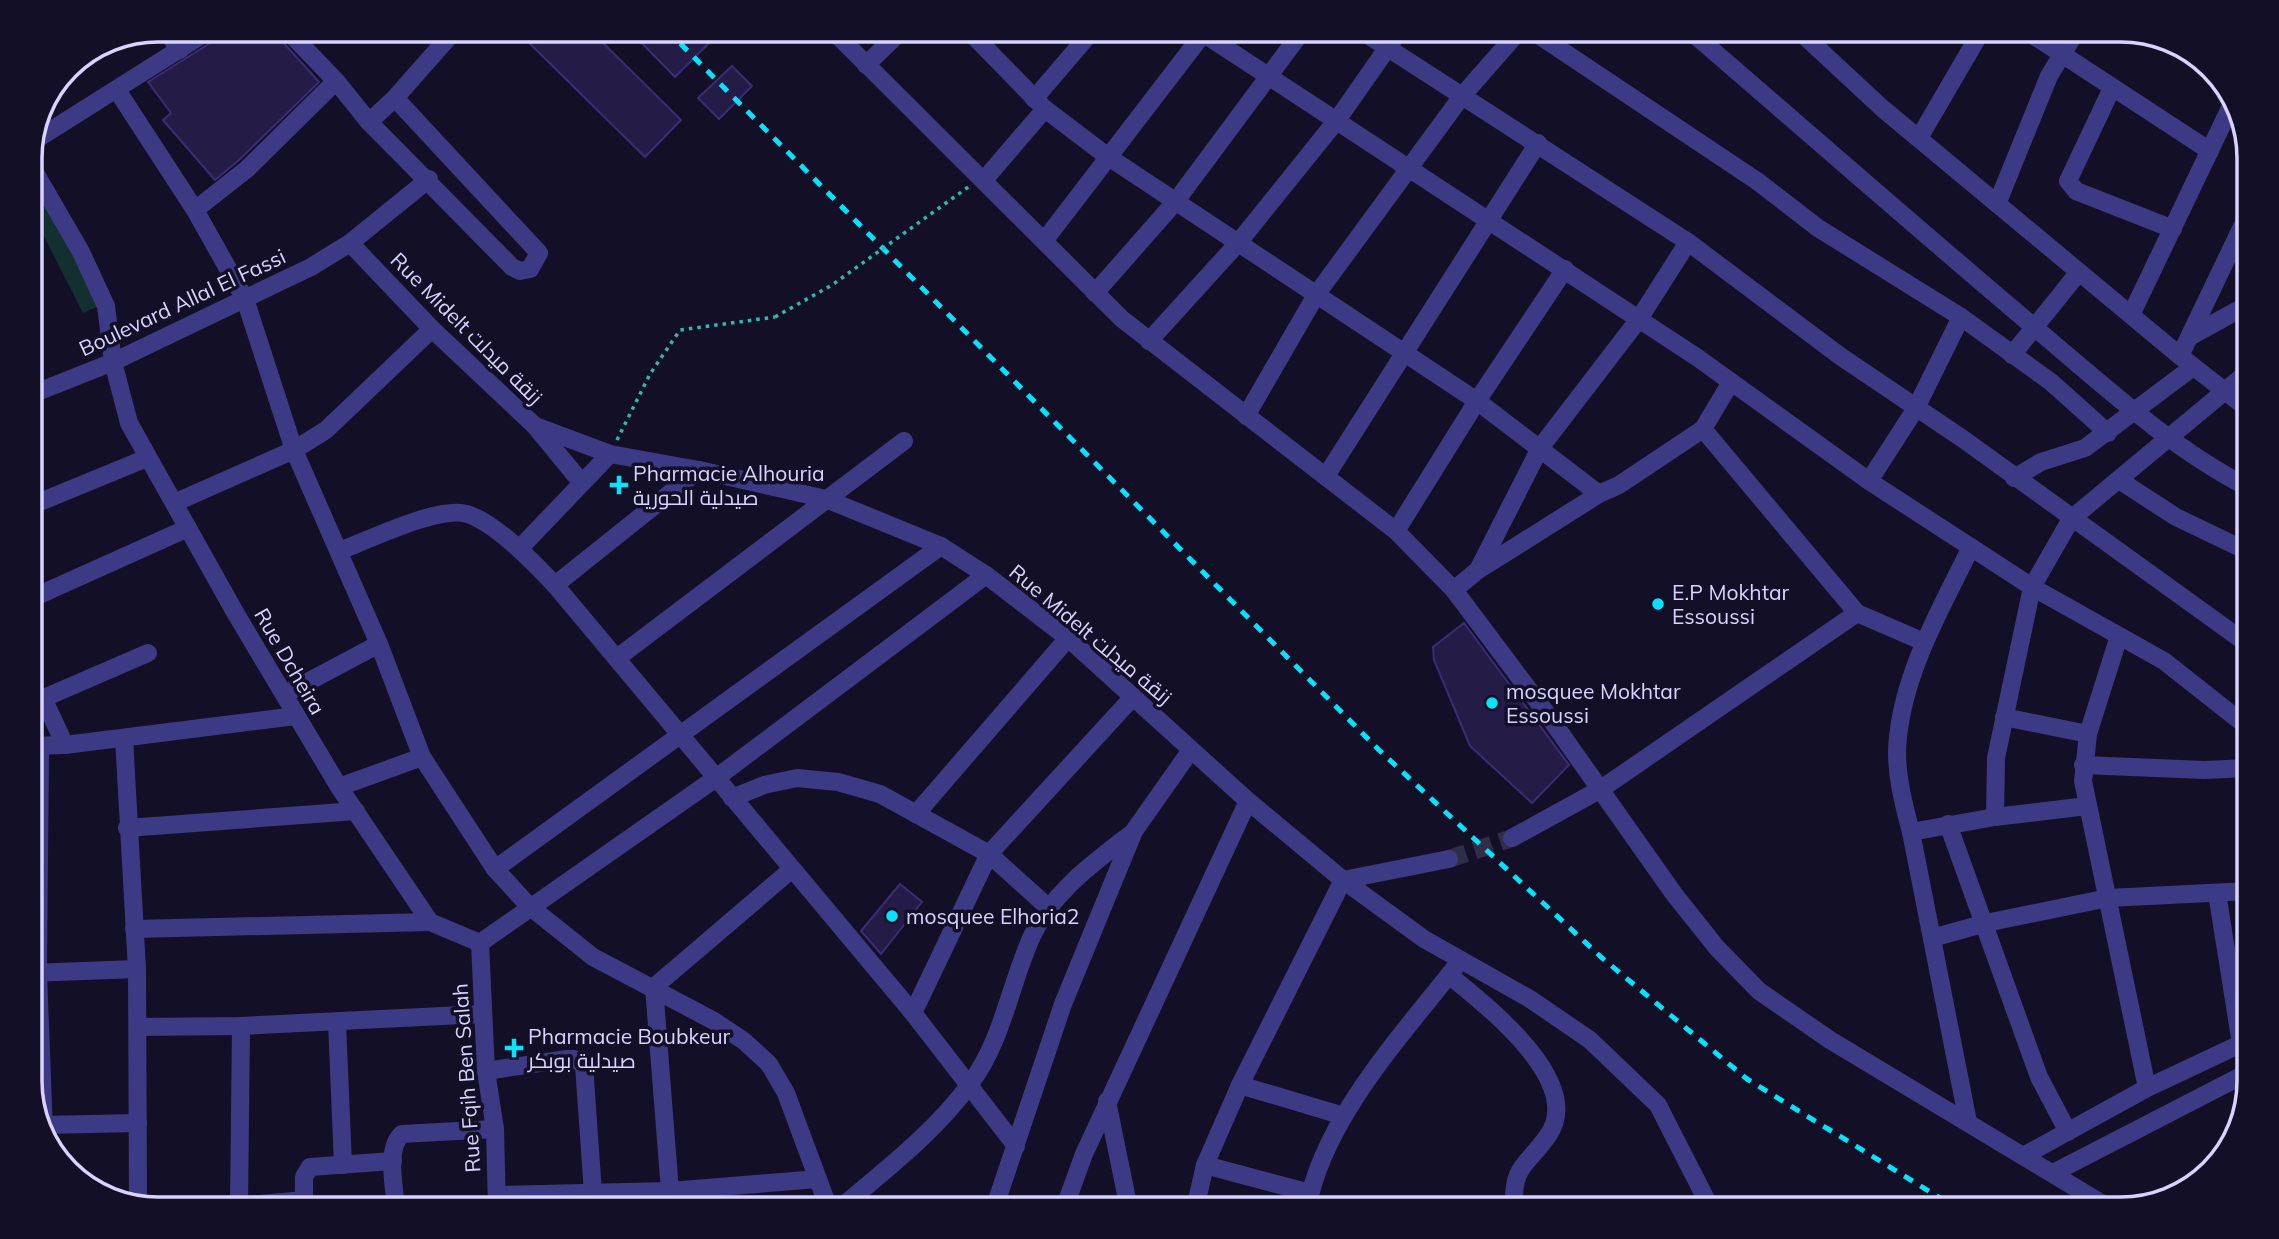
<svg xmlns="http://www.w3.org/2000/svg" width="2279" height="1239" font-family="Mulish,Cairo,sans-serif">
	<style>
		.green { fill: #12302f }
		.building { fill: #241b47; stroke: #3b2d73; stroke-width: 2 }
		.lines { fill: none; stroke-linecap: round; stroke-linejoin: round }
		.minor-tunnel { stroke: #312d47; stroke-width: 18; stroke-dasharray: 18 9; stroke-linecap: butt }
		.path { stroke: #2fb8b0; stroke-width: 3.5; stroke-dasharray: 3.5 5; stroke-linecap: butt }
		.minor { stroke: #3d3a85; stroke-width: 18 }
		.rail { stroke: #00e5ff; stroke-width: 5; stroke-dasharray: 10 9; stroke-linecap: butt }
		.path-bridge { stroke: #2fb8b0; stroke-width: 3.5; stroke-dasharray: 3.5 5; stroke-linecap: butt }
		.poi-dot { fill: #00e5ff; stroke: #130f26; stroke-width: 2.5 }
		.labels { text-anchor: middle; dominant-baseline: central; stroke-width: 7; stroke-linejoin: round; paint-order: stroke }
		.street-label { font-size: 21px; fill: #d9d4ff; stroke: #130f26 }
		.poi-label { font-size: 21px; fill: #d9d4ff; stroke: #130f26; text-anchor: start }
		.rim { fill: none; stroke: #d9d4ff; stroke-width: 3.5 }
	</style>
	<rect width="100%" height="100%" fill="#130f26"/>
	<polygon class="green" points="30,173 105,303 83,313 30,209"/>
	<g class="building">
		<polygon points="231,30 272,30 319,82 239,160 215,180 163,120 171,113 148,82"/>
		<polygon points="516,30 590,30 681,120 645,157"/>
		<polygon points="629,30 698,30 710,42 675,77"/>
		<polygon points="732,66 752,86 719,119 698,98"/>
		<polygon points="1464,623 1569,765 1532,803 1470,746 1434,660 1433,647"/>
		<polygon points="900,884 922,902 881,954 861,931"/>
	</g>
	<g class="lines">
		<polyline class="minor-tunnel" points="1449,859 1512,838"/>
		<polyline class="path" points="617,440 650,374 680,330 775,317"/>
		<g class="minor">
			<polyline points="166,30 180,50"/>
			<polyline points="287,30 336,81 369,122 512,267 520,271 530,269 539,253 395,98"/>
			<polyline points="832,30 1122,319 1396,531 1454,590 1547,714 1674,894 1717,948 1759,991 1830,1040 2111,1209"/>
			<polyline points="968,30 1045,109 1107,156 1477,401 1599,494 1619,485 1703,429 1731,382"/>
			<polyline points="1198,30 1698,358 1869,481 2032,587 2164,661 2249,728"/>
			<polyline points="1360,30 1688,242 1840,356 1963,439 2249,645"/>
			<polyline points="1531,30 1757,181 1818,228 1961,317 2051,382 2108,433"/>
			<path d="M 1689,30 C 1804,129 1918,229 2034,327 C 2102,384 2169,447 2249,488"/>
			<polyline points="1798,30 1882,108 2180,356 2249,410"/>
			<polyline points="2025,30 2210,151"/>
			<polyline points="866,65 902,30"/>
			<polyline points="2112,88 2068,181 2076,191 2173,229"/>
			<polyline points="117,90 195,210 245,299 294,450 379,644 422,757 495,869 529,906 593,957 714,1021 744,1041 769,1064 786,1093 829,1209"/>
			<polyline points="1034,99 1093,30"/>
			<polyline points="369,122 395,98 455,30"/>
			<polyline points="1919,138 1982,30"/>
			<polyline points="34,141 210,30"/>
			<polyline points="30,164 81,252 106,306 113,362 129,423 236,614 339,787 430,922 480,943"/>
			<polyline points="984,180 1045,109"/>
			<polyline points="1997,204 2049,76 2077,30"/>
			<polyline points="195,210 247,169 336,81"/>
			<polyline points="1044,241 1206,30"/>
			<polyline points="350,243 432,329 535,426 610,454 699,470 826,499 941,546 986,575 1068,638 1248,801 1343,880 1424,939 1530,999 1590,1040 1658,1105 1711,1209"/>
			<polyline points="1095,293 1176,201 1303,30"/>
			<polyline points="2131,315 2233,102"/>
			<polyline points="2191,336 2249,304"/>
			<polyline points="1149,341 1238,243 1337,120 1400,30"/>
			<polyline points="2012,355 2079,272"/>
			<polyline points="2180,356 2249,212"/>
			<polyline points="30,395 113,362 311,267 350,243 429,179"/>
			<polyline points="1246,416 1316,295 1462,96 1520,30"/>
			<polyline points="535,426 581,482"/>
			<polyline points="1703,429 1857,613 1924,642"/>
			<polyline points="1326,476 1538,143"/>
			<polyline points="2014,478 2041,462 2085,448 2193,367"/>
			<polyline points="2119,480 2176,517 2249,552"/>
			<polyline points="1869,481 1916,408 1961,317"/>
			<polyline points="174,503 294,450 326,430 432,329"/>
			<polyline points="30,506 147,458"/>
			<polyline points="1396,531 1477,401 1565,269"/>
			<polyline points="519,549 610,454"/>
			<path d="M 339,551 C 367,541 439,505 467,514 C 496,523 534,563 555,585 L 913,1013 L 1016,1146"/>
			<polyline points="1480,569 1599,494"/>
			<polyline points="555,585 699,470"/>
			<polyline points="1454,590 1478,570 1540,448 1639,319 1688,242"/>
			<polyline points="30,599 188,528"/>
			<polyline points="2119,636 2088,734 2083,781 2147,1088"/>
			<polyline points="617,658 904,441"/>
			<polyline points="285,694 379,644"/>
			<polyline points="43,698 65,745"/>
			<polyline points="30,704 148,653"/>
			<polyline points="2004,717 2088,734"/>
			<polyline points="124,738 137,969 138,1204"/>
			<polyline points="30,746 65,745 296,716"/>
			<polyline points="40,747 38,973 44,1132"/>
			<polyline points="2083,765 2204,770 2249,768"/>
			<polyline points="339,787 422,757"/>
			<polyline points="732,798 764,785 797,778 838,782 880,794 989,854 1049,908"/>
			<polyline points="916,814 1068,638"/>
			<polyline points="1995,817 1996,758 2032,587 2071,519 2249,371"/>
			<polyline points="1948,824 2039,1077 2068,1132"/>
			<polyline points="127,828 356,811"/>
			<path d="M 1911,832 C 1903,802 1894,768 1898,737 C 1905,669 1942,607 1971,547"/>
			<polyline points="1512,838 1601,789 1857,613"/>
			<polyline points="495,869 941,546"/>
			<polyline points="2217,893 2241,1044"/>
			<polyline points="134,929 430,922"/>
			<polyline points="1932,938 1986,923 2108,898 2249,891"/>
			<polyline points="480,943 716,778 986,575"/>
			<polyline points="480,943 486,1071 495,1129 497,1209"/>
			<polyline points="30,973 137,969"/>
			<path d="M 1449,975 C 1484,1004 1584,1080 1549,1134 C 1527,1167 1512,1163 1514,1209"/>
			<polyline points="913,1013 989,854 1133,697"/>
			<polyline points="337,1022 343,1165"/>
			<polyline points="138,1027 241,1026 483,1014"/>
			<polyline points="486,1071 567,1059 575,1059 584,1065 593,1193"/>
			<polyline points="1240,1085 1344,1116"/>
			<polyline points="1107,1101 1129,1209"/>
			<polyline points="1968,1122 1911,832 1995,817 2087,806"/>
			<polyline points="42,1125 138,1123"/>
			<polyline points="2025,1155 2147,1088 2249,1040"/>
			<polyline points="1205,1165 1310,1193"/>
			<polyline points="2053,1173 2249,1072"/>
			<polyline points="670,1191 654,987 791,870"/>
			<polyline points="497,1195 670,1191 818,1179"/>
			<polyline points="239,1205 241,1026"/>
			<polyline points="206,1209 304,1200"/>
			<polyline points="304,1209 304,1177 310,1167 393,1161"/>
			<path d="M 396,1209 C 395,1189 385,1149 402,1134 L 495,1129"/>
			<path d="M 839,1209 C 884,1171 935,1132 970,1084 C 1003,1040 1010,984 1032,936 C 1052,892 1095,862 1132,833"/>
			<polyline points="994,1209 1063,1004 1134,831 1191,750"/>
			<polyline points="1064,1209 1084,1154 1248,801"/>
			<polyline points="1195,1209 1205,1165 1240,1085 1343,880 1449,859"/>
			<path d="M 1307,1209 C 1323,1118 1405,1032 1460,961"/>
		</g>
		<polyline class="rail" points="667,30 1379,750 1601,957 1747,1079 1958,1209"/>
		<polyline class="path-bridge" points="775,317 832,285 971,185"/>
	</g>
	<g class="poi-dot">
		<path d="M615.5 474.5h7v7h7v7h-7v7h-7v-7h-7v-7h7z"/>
		<circle cx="1658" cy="604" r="7"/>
		<circle cx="1492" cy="703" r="7"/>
		<circle cx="892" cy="916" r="7"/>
		<path d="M510.5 1037.5h7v7h7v7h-7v7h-7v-7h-7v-7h7z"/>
	</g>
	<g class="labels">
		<g class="street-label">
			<text transform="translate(182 302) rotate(-25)">Boulevard Allal El Fassi</text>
			<text transform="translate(467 328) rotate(45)">Rue Midelt زنقة ميدلت</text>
			<text transform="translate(1091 634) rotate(40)">Rue Midelt زنقة ميدلت</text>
			<text transform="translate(290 661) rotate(60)">Rue Dcheira</text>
			<text transform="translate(466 1078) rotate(-94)">Rue Fqih Ben Salah</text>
		</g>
		<g class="poi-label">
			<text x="633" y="473">Pharmacie Alhouria<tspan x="633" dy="24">صيدلية الحورية</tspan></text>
			<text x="1672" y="592">E.P Mokhtar<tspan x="1672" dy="24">Essoussi</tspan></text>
			<text x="1506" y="691">mosquee Mokhtar<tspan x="1506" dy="24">Essoussi</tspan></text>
			<text x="906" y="916">mosquee Elhoria2</text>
			<text x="528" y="1036">Pharmacie Boubkeur<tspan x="528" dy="24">صيدلية بوبكر</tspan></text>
		</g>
	</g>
	<path d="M0 0H2279V1239H0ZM158 42H2121A116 116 0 0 1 2237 158V1081A116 116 0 0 1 2121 1197H158A116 116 0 0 1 42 1081V158A116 116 0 0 1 158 42Z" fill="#130f26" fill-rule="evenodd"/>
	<path class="rim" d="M158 42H2121A116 116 0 0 1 2237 158V1081A116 116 0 0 1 2121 1197H158A116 116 0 0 1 42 1081V158A116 116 0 0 1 158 42Z"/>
</svg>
